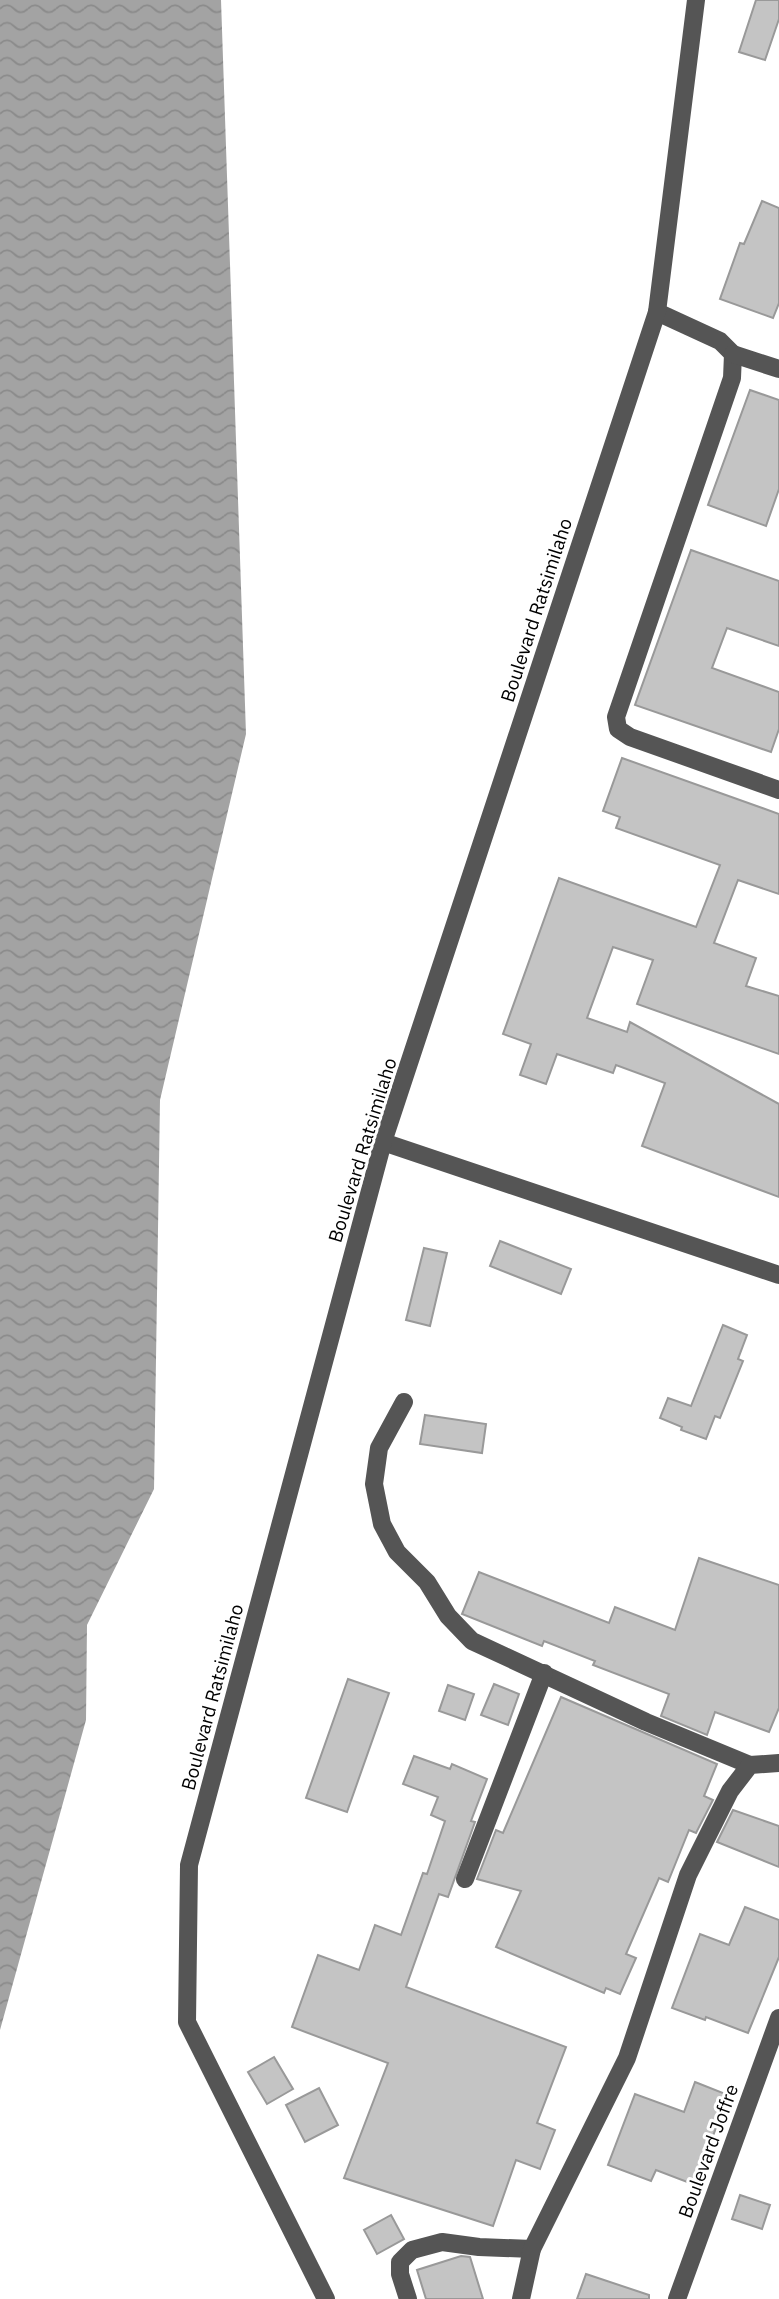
<svg xmlns="http://www.w3.org/2000/svg" width="779" height="2299" font-family="'IBM Plex Sans',sans-serif">
	<style>
		.water { fill: url(#water-waves) }
		.building { fill: #c4c4c4; stroke: #999; stroke-width: 2 }
		.lines { fill: none; stroke-linecap: round; stroke-linejoin: round }
		.minor { stroke: #555; stroke-width: 18 }
		.labels { text-anchor: middle; dominant-baseline: central; stroke-width: 6; stroke-linejoin: round; paint-order: stroke }
		.street-label { font-size: 19px; fill: #000; stroke: #fff }
	</style>
	<defs>
		<pattern id="water-waves" width="16" height="10" patternUnits="userSpaceOnUse" patternTransform="scale(1.75)"><rect width="16" height="10" fill="#a3a3a3"/><path d="M0 5q4-4 8 0t8 0" fill="none" stroke="#8b8b8b"/></pattern>
	</defs>
	<rect width="100%" height="100%" fill="#fff"/>
	<polygon class="water" points="0,0 221,0 246,734 160,1100 154,1489 87,1625 86,1720 0,2030"/>
	<g class="building">
		<polygon points="756,0 779,0 779,19 765,60 739,52"/>
		<polygon points="762,201 779,208 779,303 773,318 720,299 740,243 744,244"/>
		<polygon points="750,390 779,400 779,489 766,526 708,505"/>
		<polygon points="691,550 779,581 779,646 727,628 712,668 779,692 779,729 771,752 635,705"/>
		<polygon points="622,758 779,814 779,894 738,880 714,943 756,958 746,986 779,996 779,1054 637,1004 653,960 613,947 587,1018 627,1032 630,1022 779,1104 779,1197 642,1146 665,1083 616,1065 613,1073 557,1054 546,1084 520,1075 531,1044 503,1034 559,878 696,927 720,865 616,828 620,817 603,811"/>
		<polygon points="500,1241 571,1269 561,1294 490,1266"/>
		<polygon points="424,1248 447,1253 430,1326 406,1320"/>
		<polygon points="723,1325 747,1335 738,1359 743,1361 720,1418 715,1416 706,1439 681,1430 682,1427 660,1418 668,1398 691,1406"/>
		<polygon points="425,1415 486,1424 482,1453 420,1444"/>
		<polygon points="699,1558 779,1585 779,1708 769,1732 715,1712 707,1735 661,1716 669,1694 593,1665 595,1661 544,1641 542,1646 462,1614 479,1572 609,1623 615,1607 675,1630"/>
		<polygon points="348,1679 389,1693 347,1812 306,1798"/>
		<polygon points="494,1684 519,1694 508,1725 481,1715"/>
		<polygon points="448,1685 474,1694 465,1720 439,1711"/>
		<polygon points="561,1697 717,1764 704,1796 713,1800 696,1833 689,1830 668,1882 659,1878 626,1954 636,1958 620,1994 606,1988 604,1993 496,1947 521,1891 477,1879 496,1830 503,1833"/>
		<polygon points="414,1756 450,1769 452,1764 487,1779 471,1821 475,1822 448,1897 439,1894 406,1987 566,2047 537,2123 555,2130 540,2169 516,2160 493,2226 344,2178 388,2063 292,2027 318,1955 359,1970 375,1925 401,1935 423,1873 427,1874 445,1821 431,1815 438,1797 403,1784"/>
		<polygon points="733,1810 779,1826 779,1867 717,1842"/>
		<polygon points="745,1907 779,1920 779,1957 748,2033 706,2017 705,2020 672,2008 700,1934 729,1945"/>
		<polygon points="274,2057 293,2089 267,2104 248,2072"/>
		<polygon points="695,2082 728,2095 695,2185 656,2170 651,2181 608,2165 635,2094 684,2112"/>
		<polygon points="319,2088 338,2125 305,2142 286,2105"/>
		<polygon points="740,2195 770,2205 762,2229 732,2219"/>
		<polygon points="391,2215 404,2239 377,2254 364,2230"/>
		<polygon points="461,2256 470,2257 483,2299 426,2299 417,2270"/>
		<polygon points="586,2274 649,2295 649,2299 577,2299"/>
	</g>
	<g class="lines">
		<g class="minor">
			<polyline points="657,312 720,341 733,354 732,378 616,717 618,729 630,737 779,790"/>
			<polyline points="733,354 779,369"/>
			<polyline points="383,1142 779,1275"/>
			<polyline points="404,1402 379,1448 374,1484 382,1524 397,1552 427,1582 448,1616 472,1641 646,1722 750,1765"/>
			<polyline points="465,1879 544,1673"/>
			<polyline points="326,2299 187,2022 189,1865 383,1142 657,312 696,0"/>
			<polyline points="408,2299 400,2274 400,2262 412,2250 442,2242 479,2247 532,2249"/>
			<polyline points="521,2299 532,2249 627,2058 688,1875 730,1791 750,1765 779,1763"/>
			<polyline points="677,2299 779,2018"/>
		</g>
	</g>
	<g class="labels">
		<g class="street-label">
			<text transform="translate(536 610) rotate(-72)">Boulevard Ratsimilaho</text>
			<text transform="translate(362 1150) rotate(-73)">Boulevard Ratsimilaho</text>
			<text transform="translate(212 1697) rotate(-75)">Boulevard Ratsimilaho</text>
			<text transform="translate(708 2151) rotate(-70)">Boulevard Joffre</text>
		</g>
	</g>
</svg>
